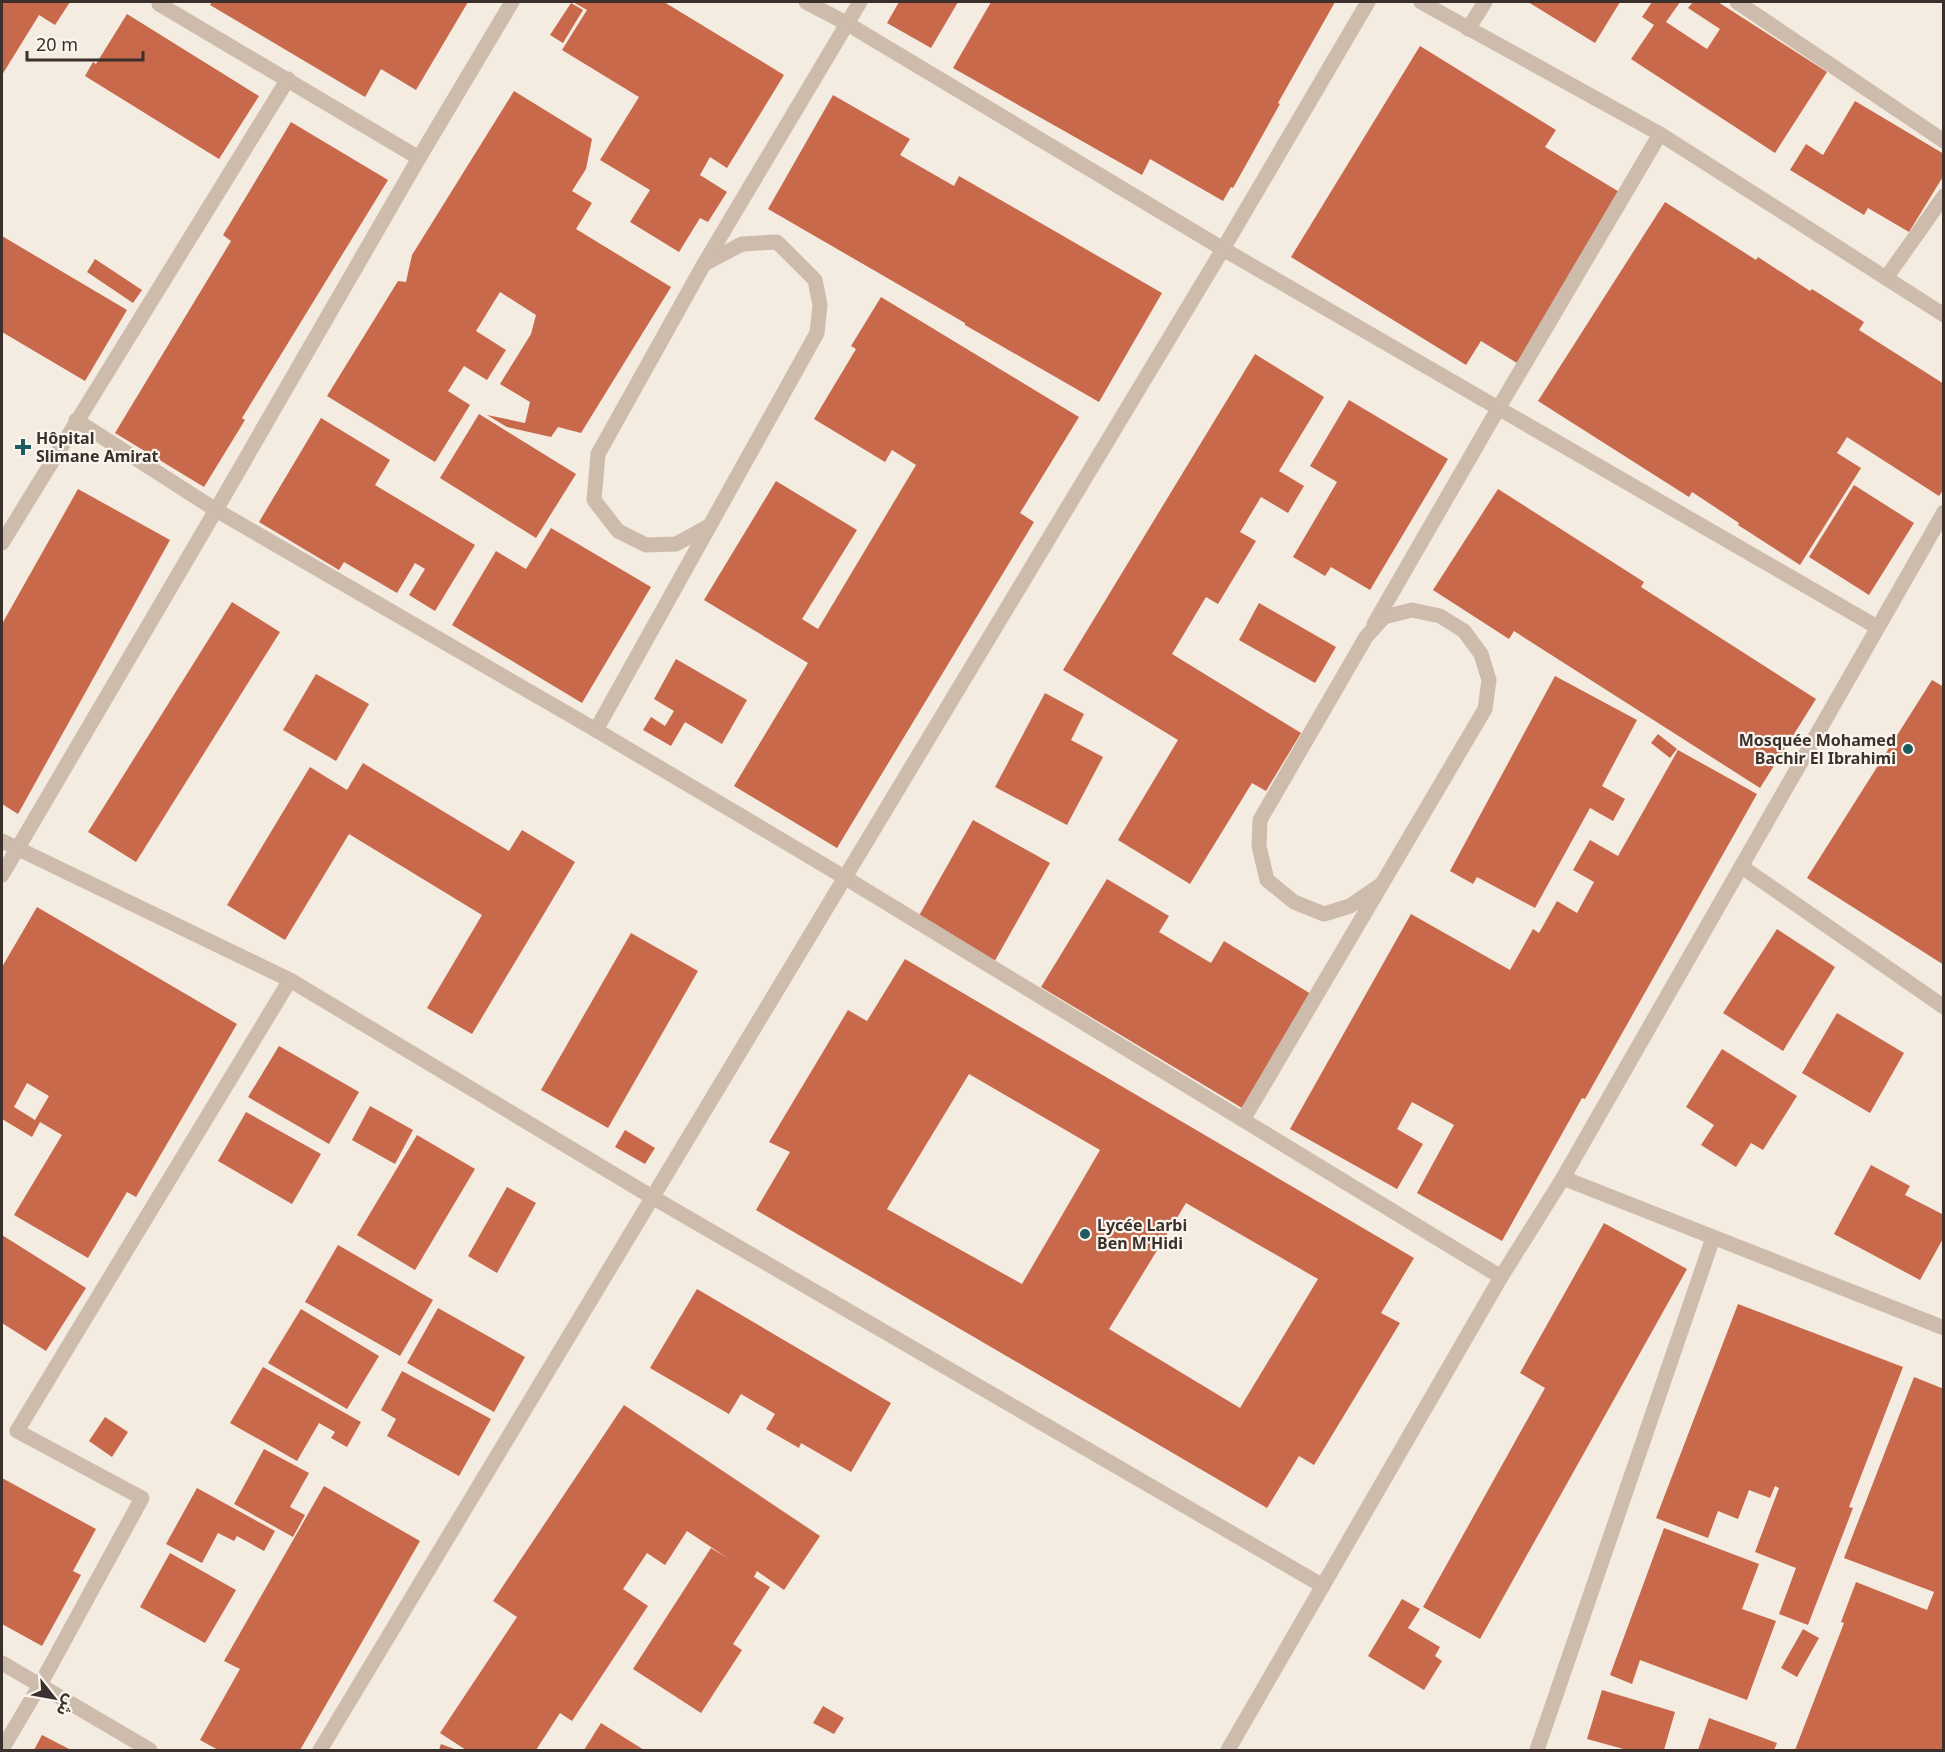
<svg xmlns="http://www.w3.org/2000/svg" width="1945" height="1752" font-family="'Noto Sans','Noto Sans Arabic',sans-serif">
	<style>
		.building { fill: #c8694b; fill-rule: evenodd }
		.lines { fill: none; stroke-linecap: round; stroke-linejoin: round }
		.minor { stroke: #cdbbac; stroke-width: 15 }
		.poi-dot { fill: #1f5a5e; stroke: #fbf5ee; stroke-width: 2 }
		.labels { text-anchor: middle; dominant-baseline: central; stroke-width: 4.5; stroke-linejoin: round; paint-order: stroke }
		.poi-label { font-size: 16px; font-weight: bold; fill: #3b302b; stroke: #fbf5ee; text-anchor: start }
	</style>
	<rect width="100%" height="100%" fill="#f4ebe1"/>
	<g class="building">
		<polygon points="2,2 70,2 55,25 39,15 2,75"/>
		<polygon points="212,2 468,2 416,90 381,69 365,97 210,5"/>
		<polygon points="573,2 664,2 784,75 727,168 710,157 700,175 727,192 708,222 700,218 679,252 630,222 650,190 600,160 639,97 562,50 587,10"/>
		<polygon points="899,2 958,2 931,48 887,23"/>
		<polygon points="991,2 1335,2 1278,103 1280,104 1233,188 1231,187 1223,201 1150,159 1142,175 953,68"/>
		<polygon points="1528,2 1620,2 1595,43"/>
		<polygon points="1652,2 1680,2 1666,22 1707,49 1720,29 1688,8 1693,2 1718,2 1827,72 1775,153 1631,59 1654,25 1642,17"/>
		<polygon points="571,3 583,10 563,43 550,35"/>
		<polygon points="127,14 259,96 219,159 85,76 93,62 96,64"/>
		<polygon points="1420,46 1556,130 1545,147 1621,193 1517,363 1481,341 1466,365 1291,257"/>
		<polygon points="514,91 592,139 586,169 572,191 592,203 576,229 671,287 581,433 558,427 551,437 507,427 487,415 525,423 530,402 500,384 531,334 536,315 500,292 476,331 506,350 487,380 464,366 448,391 470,405 435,462 327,396 398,281 406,282 412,255"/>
		<polygon points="833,95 910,139 900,155 954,186 959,176 1162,293 1099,402 965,325 965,323 768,209"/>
		<polygon points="1855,101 1944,154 1944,175 1909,232 1868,208 1864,215 1790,170 1806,144 1823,155"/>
		<polygon points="291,122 388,180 242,418 245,420 204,487 115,433 231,241 223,235"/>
		<polygon points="1665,202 1756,260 1758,257 1810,291 1812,289 1864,322 1859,330 1944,384 1944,489 1939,496 1847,437 1837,453 1861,468 1800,565 1738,525 1739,523 1692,492 1689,497 1538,401"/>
		<polygon points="2,236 127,310 85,381 2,332"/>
		<polygon points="95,259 142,290 133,303 87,272"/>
		<polygon points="881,297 1079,417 1020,513 1034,522 837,848 734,786 808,663 704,600 776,481 857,530 802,619 818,629 916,465 892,450 885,462 814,419 856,349 851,346"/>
		<polygon points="1255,354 1324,397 1279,471 1304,486 1288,513 1261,497 1240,532 1256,541 1218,604 1206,597 1172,654 1301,733 1266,791 1252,783 1190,884 1118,840 1178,740 1063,670"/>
		<polygon points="1349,400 1448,459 1370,590 1331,567 1325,576 1293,557 1337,482 1310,466"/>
		<polygon points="479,414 576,474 536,538 440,478"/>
		<polygon points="321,418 390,460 375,485 475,545 435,611 409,595 425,569 415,563 397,593 344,562 339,570 259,522"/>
		<polygon points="1854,485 1914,523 1869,595 1809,557"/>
		<polygon points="78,489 170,540 18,814 2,804 2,624"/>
		<polygon points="1498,489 1644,582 1641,587 1816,699 1760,788 1514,631 1509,639 1433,590"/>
		<polygon points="551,528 651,587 582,703 452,625 496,551 526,569"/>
		<polygon points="232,602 280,632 136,862 88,832"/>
		<polygon points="1259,603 1336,647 1315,683 1239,640"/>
		<polygon points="676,659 747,700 722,744 685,722 671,746 643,730 651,717 665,726 674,711 654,699"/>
		<polygon points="316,674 369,704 336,761 283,730"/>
		<polygon points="1555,676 1637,720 1602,786 1625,799 1613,821 1590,808 1535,908 1477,877 1473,884 1450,871"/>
		<polygon points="1932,680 1944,687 1944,965 1807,878"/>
		<polygon points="1045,693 1084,714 1071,740 1103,757 1067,825 995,787"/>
		<polygon points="1658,734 1677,749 1670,758 1651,743"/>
		<polygon points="1678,750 1757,794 1585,1099 1582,1098 1502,1241 1417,1193 1454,1125 1412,1102 1397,1129 1423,1144 1397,1189 1290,1129 1411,914 1510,970 1533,929 1539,933 1557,901 1577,913 1594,882 1573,870 1590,840 1618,856"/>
		<polygon points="363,763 509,851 522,830 575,862 472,1034 427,1008 482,915 349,834 285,940 227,905 310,767 347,790"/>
		<polygon points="973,820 1050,863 993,964 916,921"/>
		<polygon points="1107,879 1169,916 1159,932 1211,963 1224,941 1311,994 1242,1108 1041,987"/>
		<path d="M 37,907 L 237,1024 L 136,1197 L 127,1192 L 88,1258 L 14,1215 L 62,1135 L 40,1122 L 32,1137 L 2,1119 L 2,967 ZM 27,1083 L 49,1096 L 35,1120 L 14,1107 Z"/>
		<polygon points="1777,929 1835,967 1783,1051 1723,1013"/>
		<polygon points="631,933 698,971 608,1128 541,1090"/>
		<path d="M 905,959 L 1414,1258 L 1381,1313 L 1400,1323 L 1314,1465 L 1299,1456 L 1267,1508 L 756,1210 L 790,1152 L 769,1142 L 848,1010 L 867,1021 ZM 969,1074 L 1100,1150 L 1022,1284 L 887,1209 ZM 1186,1203 L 1318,1279 L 1240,1408 L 1109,1329 Z"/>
		<polygon points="1837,1013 1904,1053 1870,1113 1802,1073"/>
		<polygon points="279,1046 359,1092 329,1144 248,1097"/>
		<polygon points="1722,1049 1797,1096 1763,1150 1751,1143 1736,1167 1701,1145 1714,1125 1686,1107"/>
		<polygon points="370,1106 413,1130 395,1164 352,1140"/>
		<polygon points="246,1112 321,1154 292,1204 218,1161"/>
		<polygon points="625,1130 655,1148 645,1164 615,1147"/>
		<polygon points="417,1135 475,1169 415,1270 357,1235"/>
		<polygon points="1871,1165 1910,1186 1905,1195 1944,1215 1944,1237 1920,1280 1834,1234"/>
		<polygon points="507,1187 536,1203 497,1273 468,1256"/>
		<polygon points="1604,1223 1687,1269 1480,1639 1423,1607 1545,1388 1520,1373"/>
		<polygon points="2,1235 86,1288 46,1351 2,1323"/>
		<polygon points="338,1245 433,1300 400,1356 305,1302"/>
		<polygon points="697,1289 891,1403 851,1472 801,1443 799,1448 766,1429 775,1414 741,1394 729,1414 650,1368"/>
		<polygon points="1738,1304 1903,1367 1849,1507 1853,1508 1808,1625 1779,1614 1796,1568 1755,1552 1779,1488 1775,1486 1770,1498 1749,1490 1738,1519 1718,1511 1708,1538 1656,1518"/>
		<polygon points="438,1308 525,1357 494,1412 407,1363"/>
		<polygon points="301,1309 379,1356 347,1409 268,1363"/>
		<polygon points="263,1367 361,1422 347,1447 331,1438 335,1432 319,1423 297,1461 230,1423"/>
		<polygon points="402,1371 491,1419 459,1476 387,1436 396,1419 381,1410"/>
		<polygon points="1914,1377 1944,1389 1944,1750 1795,1750 1844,1623 1841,1622 1856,1582 1927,1610 1934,1592 1844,1558"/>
		<polygon points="624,1405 820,1536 784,1590 757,1571 754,1577 770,1587 733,1644 742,1650 701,1713 633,1669 711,1548 729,1559 687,1531 665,1565 647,1553 623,1589 648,1606 572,1721 560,1713 536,1750 466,1750 440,1733 517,1617 493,1601"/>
		<polygon points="105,1417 128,1432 112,1457 89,1441"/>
		<polygon points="264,1449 309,1473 290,1507 305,1515 293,1537 234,1504"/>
		<polygon points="2,1478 96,1529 73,1571 81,1575 42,1646 2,1624"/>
		<polygon points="324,1486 420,1541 300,1750 218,1750 200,1740 240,1669 224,1661"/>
		<polygon points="197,1488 275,1531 264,1551 237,1536 234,1541 218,1533 202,1563 166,1544"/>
		<polygon points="1664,1528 1759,1564 1742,1609 1776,1621 1747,1700 1640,1660 1632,1684 1610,1675"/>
		<polygon points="170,1553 236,1590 205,1643 140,1607"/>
		<polygon points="1402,1599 1420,1609 1408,1628 1440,1647 1435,1656 1442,1661 1424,1690 1368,1656"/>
		<polygon points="1803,1629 1819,1638 1797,1677 1781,1668"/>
		<polygon points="1602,1690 1675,1712 1664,1750 1627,1750 1587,1739"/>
		<polygon points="823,1706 844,1718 834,1734 813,1723"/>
		<polygon points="1709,1718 1777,1743 1774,1750 1698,1750"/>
		<polygon points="601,1723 644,1750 584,1750"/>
		<polygon points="42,1735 71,1750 34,1750"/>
		<polygon points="441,1744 457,1750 439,1750"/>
	</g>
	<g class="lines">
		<g class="minor">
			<polyline points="161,2 159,4 419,158"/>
			<polyline points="806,2 846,23 1223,249 1877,627"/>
			<polyline points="1421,2 1660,134 1944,315"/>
			<polyline points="1737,2 1944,141"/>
			<polyline points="1468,29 1485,2"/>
			<polyline points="704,264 860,2"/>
			<polyline points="1886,278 1944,196"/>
			<polyline points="76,420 216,510 596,730 844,877 1501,1277"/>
			<polyline points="2,543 288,79"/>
			<polyline points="1374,624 1498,409 1660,134"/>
			<polyline points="596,730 817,333 820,305 815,280 777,242 742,244 704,264 598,454 594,500 618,531 646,545 676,544 709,526"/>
			<polyline points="2,841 290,980 652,1197 1323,1586"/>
			<polyline points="1742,867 1944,1007"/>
			<polyline points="2,875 216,510 419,158 512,2"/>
			<polyline points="1243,1120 1485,709 1489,680 1481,654 1464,631 1440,616 1412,610 1384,617 1366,637 1260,820 1259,846 1267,880 1294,902 1324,914 1350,906 1382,884"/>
			<polyline points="1563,1178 1944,1328"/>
			<polyline points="2,1663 150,1750"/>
			<polyline points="2,1749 40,1685 142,1498 17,1431 290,980"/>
			<polyline points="320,1750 1223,249 1368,2"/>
			<polyline points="1228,1750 1501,1277 1563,1178 1944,512"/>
			<polyline points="1537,1750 1713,1238"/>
		</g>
	</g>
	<g class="poi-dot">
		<path d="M20 438h6v6h6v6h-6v6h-6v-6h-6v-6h6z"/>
		<circle cx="1908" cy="749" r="6"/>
		<circle cx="1085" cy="1234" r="6"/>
	</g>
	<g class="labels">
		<g class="poi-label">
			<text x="36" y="438">Hôpital<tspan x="36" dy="18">Slimane Amirat</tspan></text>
			<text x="1896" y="740" text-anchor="end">Mosquée Mohamed<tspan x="1896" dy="18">Bachir El Ibrahimi</tspan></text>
			<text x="1097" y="1225">Lycée Larbi<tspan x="1097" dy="18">Ben M'Hidi</tspan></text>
		</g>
	</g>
	<rect width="1945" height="1752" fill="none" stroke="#3b302b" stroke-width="6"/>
	<g transform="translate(54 1698) rotate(121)" stroke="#fbf5ee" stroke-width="4.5" paint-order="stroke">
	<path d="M0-4.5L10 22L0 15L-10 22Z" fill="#3b302b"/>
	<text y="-9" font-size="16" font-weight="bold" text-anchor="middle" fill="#3b302b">ش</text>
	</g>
	<path d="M27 51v9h116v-9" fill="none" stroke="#3b302b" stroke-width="3"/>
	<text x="36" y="51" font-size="18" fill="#3b302b" stroke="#fbf5ee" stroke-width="4.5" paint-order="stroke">20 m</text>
</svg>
